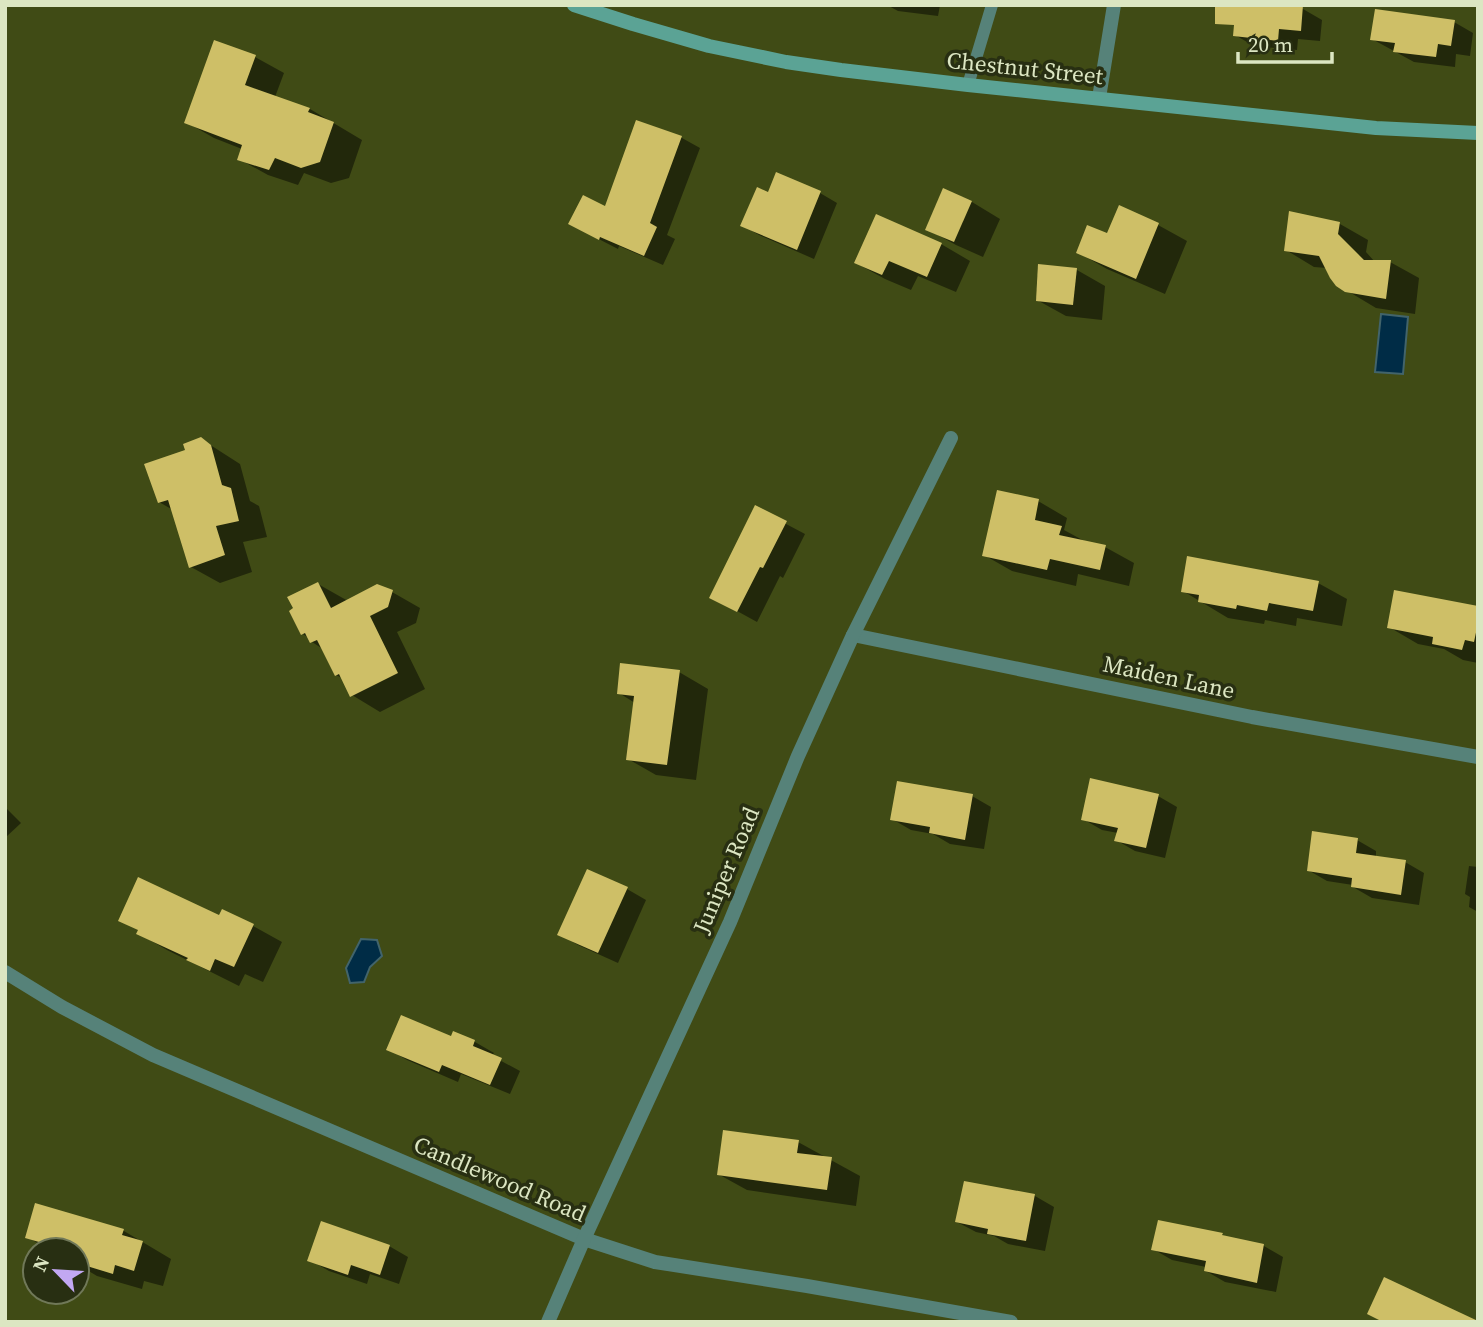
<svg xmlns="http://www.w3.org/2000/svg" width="1483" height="1327" font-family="'Source Serif 4',serif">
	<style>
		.water { fill: #002c46; stroke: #42646b; stroke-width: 2 }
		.shadow { fill: #0007 }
		.building { fill: #cebf67 }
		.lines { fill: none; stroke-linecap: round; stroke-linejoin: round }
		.lane { stroke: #568279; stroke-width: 12 }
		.street { stroke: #568279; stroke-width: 14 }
		.secondary { stroke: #5ba395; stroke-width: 14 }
		.labels { text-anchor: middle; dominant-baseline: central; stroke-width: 7; stroke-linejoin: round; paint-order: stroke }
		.street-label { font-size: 23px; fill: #dce6c2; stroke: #282f12 }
	</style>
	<rect width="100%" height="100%" fill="#404b15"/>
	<g class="water">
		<polygon points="1381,314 1408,317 1403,374 1375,372"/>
		<polygon points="361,939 377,940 382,956 370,967 364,982 350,983 346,968"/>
	</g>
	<g class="shadow">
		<polygon points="887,5 940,5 938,16 898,11"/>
		<polygon points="1303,9 1322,20 1320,41 1298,39 1297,50 1254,46 1235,35"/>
		<polygon points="1454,22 1473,33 1470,56 1456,54 1455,67 1414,62 1372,39"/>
		<polygon points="255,57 284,73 275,97 310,109 362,140 349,178 331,183 304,173 298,185 268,175 239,159 242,149 214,138 186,122"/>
		<polygon points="637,122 682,138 700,148 667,235 675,239 663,265 619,246 618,249 589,234 606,209"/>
		<polygon points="777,174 820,193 837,203 814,259 759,235 742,225 769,194"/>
		<polygon points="944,190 972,202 1000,219 983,257 956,245 927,229"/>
		<polygon points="1120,208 1158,225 1187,241 1165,294 1107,269 1079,253 1108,236"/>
		<polygon points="1290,213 1340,224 1368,240 1366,252 1375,262 1390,262 1419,278 1415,314 1376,308 1346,290 1327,268 1314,267 1286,250"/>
		<polygon points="941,244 970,261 956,292 918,276 911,290 885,279 856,263"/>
		<polygon points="1040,266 1077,270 1105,286 1102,320 1066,316 1037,300"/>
		<polygon points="201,439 240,464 250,501 259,506 267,537 243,542 252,572 220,583 191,567 173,510 159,502"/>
		<polygon points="1038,501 1067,518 1064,530 1088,543 1105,547 1134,563 1129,586 1078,574 1076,586 1012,571 984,555"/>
		<polygon points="756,508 805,534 783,578 780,576 757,622 728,606"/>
		<polygon points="1318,583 1347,599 1342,626 1297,618 1296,626 1265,620 1264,624 1228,618 1183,591"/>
		<polygon points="318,584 348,601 392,592 420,608 416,623 397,632 425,689 380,712 352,695 344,679 336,675 323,649 312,642 309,638 303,634"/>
		<polygon points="1478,608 1478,663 1463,660 1444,649 1418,644 1389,627"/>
		<polygon points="679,672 708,689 696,780 656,775 628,759 635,703 619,693"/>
		<polygon points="972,796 991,807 984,849 950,844 933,834 911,830 892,819"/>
		<polygon points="1158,796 1177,807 1165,858 1135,851 1116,840 1118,833 1102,830 1083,819"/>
		<polygon points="5,807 21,823 5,838"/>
		<polygon points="1357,840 1376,851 1376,857 1405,862 1424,873 1419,905 1372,898 1353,887 1353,885 1327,881 1308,870"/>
		<polygon points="1469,866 1478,867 1478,912 1469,907 1470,897 1465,894"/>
		<polygon points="627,889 646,900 618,963 578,945 559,934"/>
		<polygon points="222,911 253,926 282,942 263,982 245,974 239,986 167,950 138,933 219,917"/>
		<polygon points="454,1034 475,1042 494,1053 492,1056 520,1071 510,1094 461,1074 458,1082 407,1060 388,1049 452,1038"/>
		<polygon points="798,1142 860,1176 856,1206 747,1190 718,1174"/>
		<polygon points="965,1183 1035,1196 1054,1207 1045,1251 1008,1244 994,1236 976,1232 957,1222"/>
		<polygon points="36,1205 124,1231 171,1259 163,1286 144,1281 142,1289 97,1276 77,1264 77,1250 50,1250 27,1237"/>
		<polygon points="1159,1222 1222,1235 1228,1238 1264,1246 1283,1257 1276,1292 1225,1282 1206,1271 1206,1267 1172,1260 1153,1249"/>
		<polygon points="389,1246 408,1257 399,1284 370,1274 367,1284 329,1271 310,1260"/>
	</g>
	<g class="building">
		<polygon points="1215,5 1303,5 1301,31 1279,29 1278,41 1233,36 1234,25 1215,24"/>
		<polygon points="1375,9 1455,20 1451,46 1438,44 1436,57 1393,52 1395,43 1370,40"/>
		<polygon points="214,40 256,55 245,85 310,108 308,112 334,122 320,162 301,168 275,158 269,170 237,160 242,145 184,123"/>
		<polygon points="636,120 682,136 650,223 657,227 644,256 600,237 599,240 568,224 583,195 605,206"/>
		<polygon points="776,172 821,191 797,250 740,226 757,187 768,192"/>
		<polygon points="943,188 972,201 954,242 925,230"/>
		<polygon points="1119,205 1159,223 1136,279 1076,253 1087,225 1107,233"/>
		<polygon points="1289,211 1340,222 1338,234 1364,260 1391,260 1386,299 1345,292 1336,286 1330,278 1319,256 1284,251"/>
		<polygon points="876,214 942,243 927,277 889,261 882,275 854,263"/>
		<polygon points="1038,264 1077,268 1073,305 1036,301"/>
		<polygon points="201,437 211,445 222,485 231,488 239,521 216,526 225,555 189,568 168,500 158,503 144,464 185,450 183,444"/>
		<polygon points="997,490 1039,499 1035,520 1062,526 1059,535 1106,545 1100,570 1050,559 1047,570 982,556"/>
		<polygon points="755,505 787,521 763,568 760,567 737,612 709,598"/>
		<polygon points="1187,556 1319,581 1313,611 1269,603 1267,611 1237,605 1236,609 1198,602 1199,595 1181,592"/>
		<polygon points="318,582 331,608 377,584 393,590 388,607 370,616 398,673 350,697 339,674 335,676 317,640 310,643 305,633 301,635 289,611 293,608 287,597"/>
		<polygon points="1394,590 1478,606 1478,623 1474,642 1465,640 1462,650 1432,644 1433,637 1387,628"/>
		<polygon points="620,663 680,670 667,765 626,760 634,696 617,694"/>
		<polygon points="1090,778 1159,794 1146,848 1114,841 1118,828 1081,820"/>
		<polygon points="897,781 973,794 965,840 929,833 930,827 890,820"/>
		<polygon points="1312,831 1358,838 1356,853 1406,860 1401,895 1351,887 1352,878 1307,871"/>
		<polygon points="587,869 628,887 598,953 557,935"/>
		<polygon points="138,877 219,915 222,909 254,924 234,967 215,959 210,971 186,960 188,958 136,934 138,930 118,921"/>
		<polygon points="401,1015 451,1036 453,1031 475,1040 473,1046 502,1058 490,1085 442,1065 439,1072 386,1050"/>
		<polygon points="723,1130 799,1140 797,1153 832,1157 827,1190 717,1175"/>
		<polygon points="964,1181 1035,1194 1026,1241 987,1234 988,1229 955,1222"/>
		<polygon points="35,1203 124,1229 122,1235 143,1241 134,1271 115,1265 113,1274 77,1263 77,1250 67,1250 25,1238"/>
		<polygon points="1158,1220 1223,1233 1222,1235 1264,1244 1257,1283 1204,1271 1206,1261 1151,1250"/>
		<polygon points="321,1221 390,1245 380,1275 351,1265 348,1275 307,1261"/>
		<polygon points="1384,1277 1478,1321 1478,1322 1383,1322 1367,1314"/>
	</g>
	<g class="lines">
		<polyline class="lane" points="968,85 992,5"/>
		<g class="street">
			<polyline points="1099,98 1114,5"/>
			<polyline points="853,635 1252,717 1478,757"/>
			<polyline points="5,972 62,1007 153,1055 584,1239 655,1262 807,1286 1011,1322"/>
			<polyline points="548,1322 584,1239 730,922 798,756 853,635 951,438"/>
		</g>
		<polyline class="secondary" points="574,5 633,24 709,46 786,62 841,70 968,85 1376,128 1478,133"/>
	</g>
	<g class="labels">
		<g class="street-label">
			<text transform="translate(1025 68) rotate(6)">Chestnut Street</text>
			<text transform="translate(1169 677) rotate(12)">Maiden Lane</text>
			<text transform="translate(726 870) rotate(-67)">Juniper Road</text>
			<text transform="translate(500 1179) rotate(23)">Candlewood Road</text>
		</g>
	</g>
	<rect width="1483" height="1327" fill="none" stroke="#dce6c2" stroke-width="14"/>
	<g transform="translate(56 1271) rotate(295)"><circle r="33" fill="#282f12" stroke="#707858" stroke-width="2"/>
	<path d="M0-5L12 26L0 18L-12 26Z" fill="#c2a8f2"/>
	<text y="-10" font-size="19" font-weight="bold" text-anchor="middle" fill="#dce6c2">N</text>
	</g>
	<path d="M1238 52v10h94v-10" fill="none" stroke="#dce6c2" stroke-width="3.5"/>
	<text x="1248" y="52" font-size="21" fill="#dce6c2" stroke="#282f12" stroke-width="5" paint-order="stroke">20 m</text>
</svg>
